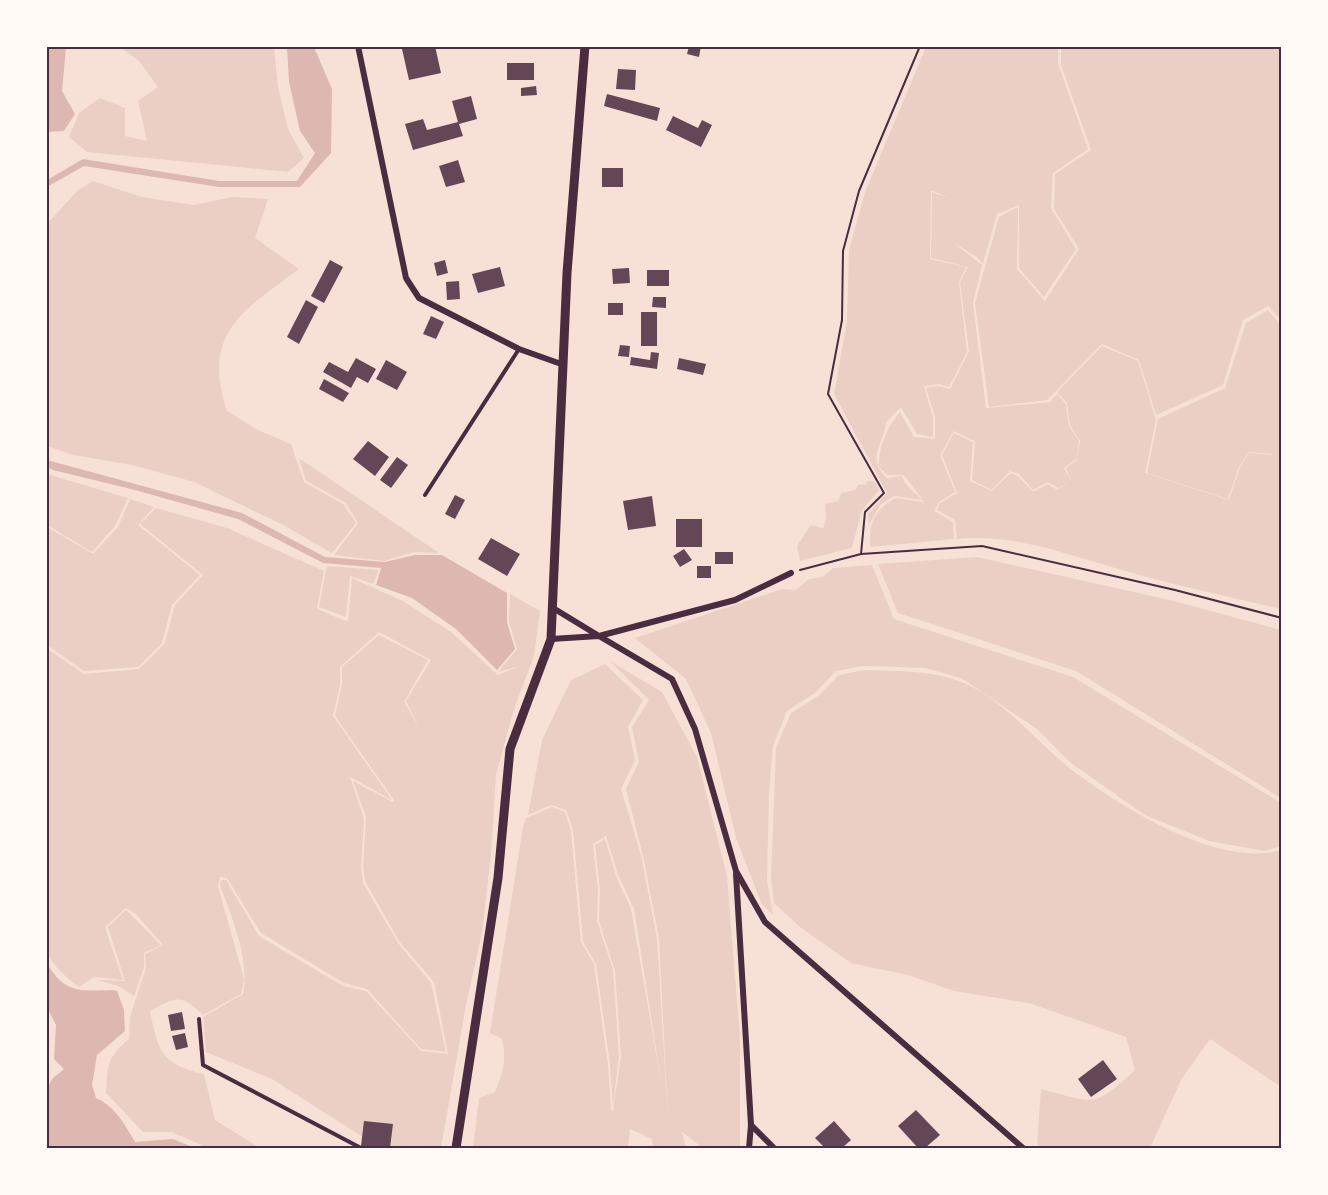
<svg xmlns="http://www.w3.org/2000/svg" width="1328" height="1195" font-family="'Fira Sans',sans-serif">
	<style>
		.green { fill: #ebcfc5 }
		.water { fill: #dcb8b0 }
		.building { fill: #644757 }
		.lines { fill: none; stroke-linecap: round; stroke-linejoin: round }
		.path { stroke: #4a2c40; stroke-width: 2 }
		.service { stroke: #4a2c40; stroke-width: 4 }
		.minor { stroke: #4a2c40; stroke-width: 6 }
		.secondary { stroke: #4a2c40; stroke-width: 9 }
		.neatline { fill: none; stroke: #4a2c40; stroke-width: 2 }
	</style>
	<rect width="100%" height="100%" fill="#f7e1d7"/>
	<g class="green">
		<polygon points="120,47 274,47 278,87 288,129 304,158 288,172 87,152 69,137 79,113 100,98 125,108 125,136 147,141 138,101 158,87 139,61"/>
		<path d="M 926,47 L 1058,47 L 1058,63 L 1088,149 L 1053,173 L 1051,208 L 1076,249 L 1044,297 L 1019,268 L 1019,205 L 997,214 L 983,264 L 977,257 L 954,243 L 982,265 L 973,303 L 986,408 L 1050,402 L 1057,394 L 1066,404 L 1069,426 L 1079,441 L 1077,459 L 1064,468 L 1071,481 L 1066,468 L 1077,460 L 1080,441 L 1070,425 L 1067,403 L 1057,392 L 1102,346 L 1138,361 L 1156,420 L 1145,473 L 1229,500 L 1240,467 L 1249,453 L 1272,455 L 1272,454 L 1249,452 L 1239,467 L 1228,499 L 1147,473 L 1158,419 L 1225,388 L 1246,323 L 1268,310 L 1281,325 L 1281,609 C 1230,597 1177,586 1126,571 C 1070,556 1016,533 957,539 L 955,520 L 937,510 L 940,503 L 957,493 L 942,455 L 954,433 L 973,442 L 970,481 L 992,491 L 1011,473 L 1018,476 L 1033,492 L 1048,484 L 1057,490 L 1069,483 L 1058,488 L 1048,482 L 1033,490 L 1019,474 L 1010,471 L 992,490 L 972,480 L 975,441 L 954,431 L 940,455 L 955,492 L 939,502 L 934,511 L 953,522 L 954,539 L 870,547 C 869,523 873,512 895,498 L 924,502 L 904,475 L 887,475 L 879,467 C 878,447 887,427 900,412 L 914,437 L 935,439 L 935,417 L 926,388 L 938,386 L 950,389 L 969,351 L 960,282 L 968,267 L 931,258 L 932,192 L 949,198 L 931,190 L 930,259 L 966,267 L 959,282 L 967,352 L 949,387 L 939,384 L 924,386 L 933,418 L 933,437 L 917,434 L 901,407 L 886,422 C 884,446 865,456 887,478 L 902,476 L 905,483 L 922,500 L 894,496 L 880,505 L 869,525 L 868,514 L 887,493 L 834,394 L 847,321 L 849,250 L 865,192 Z"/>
		<polygon points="1061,47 1281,47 1281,320 1268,306 1243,320 1223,385 1156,415 1139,360 1102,344 1047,400 989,407 975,303 999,217 1018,207 1017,269 1045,301 1079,249 1054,209 1055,174 1091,150 1061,65"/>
		<path d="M 93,181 L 142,197 L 194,205 L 233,197 L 268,199 L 255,238 L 299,269 C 243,311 201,332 227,411 L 258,430 L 291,444 L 304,482 L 343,504 L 356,523 L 332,553 L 283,525 L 194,482 L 132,465 L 73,455 L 47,446 L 47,224 L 78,190 Z"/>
		<polygon points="299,458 439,553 414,552 384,561 334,555 358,523 346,503 306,481"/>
		<polygon points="47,474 128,498 115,526 92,552 47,525"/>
		<polygon points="868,481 874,481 879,490 862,510 852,548 800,561 797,546 811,525 823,528 826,520 825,504 838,501 841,493 855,490 859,484 865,485"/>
		<polygon points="130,499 154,507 138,525 200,575 172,605 162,643 138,667 84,671 47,645 47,527 93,554 118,527"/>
		<path d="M 156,508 L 227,528 L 324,571 L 317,609 L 348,622 L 352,578 L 403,601 L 451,632 L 498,675 L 520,666 L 498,672 L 517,649 L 509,621 L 510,594 L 540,611 L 534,656 L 514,709 L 496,775 L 491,856 L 482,933 L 466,1005 L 441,1148 L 380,1148 L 272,1079 L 206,1052 L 203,1017 L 243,994 C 250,958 232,919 220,885 L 221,880 L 226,880 L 259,936 L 343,986 L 366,991 L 421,1051 L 448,1054 L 434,982 L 399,941 L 365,881 L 363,867 L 366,817 L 353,781 L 393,802 L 394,800 L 335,716 L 342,684 L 342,667 L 379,635 L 428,660 L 404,702 L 419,727 L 406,701 L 431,660 L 379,632 L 340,667 L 340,685 L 333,716 L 392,800 L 350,777 L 364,819 L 361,867 L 363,883 L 398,943 L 431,983 L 446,1052 L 421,1049 L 367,989 L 344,983 L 261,933 L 227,878 L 220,877 L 218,886 L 244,979 L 241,994 L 203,1015 C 181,993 176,997 150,1011 C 158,1051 161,1064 204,1074 L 215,1120 L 260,1148 L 208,1148 L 172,1132 L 143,1132 L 106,1093 C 108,1065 106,1058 129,1039 L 130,1017 L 146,968 L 145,954 L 163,945 L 135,913 L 126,908 L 105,927 L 123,980 L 94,977 L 79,987 C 65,976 53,967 47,951 L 46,648 L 84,674 L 139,669 L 165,643 L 175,605 L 203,575 L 140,524 Z"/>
		<polygon points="977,557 1174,601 1281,630 1281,798 1076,671 898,613 878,564"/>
		<polygon points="872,565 894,619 1073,677 1281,803 1281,846 1265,851 1209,841 1145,815 1071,763 1037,729 961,678 925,668 863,666 836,671 815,693 787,711 773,746 769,793 767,880 773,915 762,905 736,838 711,733 686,679 635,638 782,589 796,590 809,579 823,577 833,568"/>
		<polygon points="327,566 379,570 373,584 350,576 346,617 319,607"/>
		<path d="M 610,661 L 662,692 L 697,757 L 727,876 L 740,1038 L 740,1148 L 703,1148 L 682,1132 L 686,1148 L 653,1148 L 652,1139 L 630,1129 L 628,1148 L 473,1148 L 479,1098 L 495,1092 C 503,1073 507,1060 502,1039 L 490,1033 L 523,827 L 526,818 L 552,807 L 565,812 L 571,831 L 581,942 L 594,964 L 608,1065 L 611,1110 L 613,1111 L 621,1056 L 615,971 L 599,921 L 600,890 L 595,845 L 605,839 L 616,876 L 631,909 L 663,1093 L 634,909 L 618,875 L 606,836 L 593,844 L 598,890 L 597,921 L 613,970 L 619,1055 L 613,1108 L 610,1065 L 596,964 L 583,942 L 573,830 L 566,810 L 551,805 L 528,815 L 542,740 L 571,680 L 605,664 L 643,700 L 628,727 L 635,760 L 621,789 L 641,855 L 657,938 L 668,1119 L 659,939 L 643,856 L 626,789 L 639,762 L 632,727 L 649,700 Z"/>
		<path d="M 864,670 C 896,671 929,670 959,681 C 1000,696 1034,739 1067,766 C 1115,804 1218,869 1281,850 L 1281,1087 L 1210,1039 L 1181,1080 L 1150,1148 L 1042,1148 L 1037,1144 L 1041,1089 C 1095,1103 1093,1109 1135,1070 L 1126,1037 L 1029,1003 L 954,991 L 908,975 L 851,963 L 800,927 L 774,903 L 771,878 L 776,748 L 791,713 L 818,696 L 839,675 Z"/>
		<polygon points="126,910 161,945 144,953 144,968 134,996 118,986 98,980 125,981 108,927"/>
	</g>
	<g class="water">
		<polygon points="46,47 66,47 62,91 75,114 64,131 47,132"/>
		<polygon points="287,47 314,47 332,89 331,153 300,187 219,187 84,166 47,187 47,180 83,159 219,181 297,181 315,153 300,131 289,82"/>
		<polygon points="47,460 242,513 325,557 385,562 415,555 442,555 507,593 507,622 515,649 497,670 456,629 412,598 376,585 381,568 323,563 238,519 135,490 53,470 47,467"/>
		<path d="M 46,962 C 65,994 79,991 112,990 L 117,991 L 124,1010 L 125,1031 L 97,1055 L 92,1085 L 96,1098 C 116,1107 125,1125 135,1142 L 173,1139 L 195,1148 L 47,1148 L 47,1088 L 53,1078 L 64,1069 L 54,1059 L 56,1025 L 47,1007 Z"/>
	</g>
	<g class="building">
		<polygon points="414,46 435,46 441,73 409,80 402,49"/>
		<polygon points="689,46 701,46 699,57 687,54"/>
		<rect x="507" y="63" width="27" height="17"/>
		<polygon points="618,69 636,70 635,90 616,89"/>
		<polygon points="536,86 537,95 521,96 521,88"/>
		<polygon points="607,94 660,108 657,121 604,106"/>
		<polygon points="471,96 477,119 459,124 463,136 413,150 405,124 423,119 427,130 458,122 452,101"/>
		<polygon points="673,116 698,128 702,120 712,125 701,147 666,130"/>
		<polygon points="458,160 465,182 446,187 439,166"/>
		<rect x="602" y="168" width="21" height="19"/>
		<polygon points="330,260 343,267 324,303 311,296"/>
		<polygon points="445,260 448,273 437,276 434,263"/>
		<polygon points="500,267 505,286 478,293 472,274"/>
		<polygon points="629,268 630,283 613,284 612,269"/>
		<rect x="647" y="270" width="22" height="16"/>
		<polygon points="459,281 460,299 447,300 446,282"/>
		<polygon points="653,297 666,297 666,308 652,307"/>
		<polygon points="306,300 318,307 299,344 287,337"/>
		<rect x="608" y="303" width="15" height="12"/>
		<rect x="641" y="312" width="16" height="34"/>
		<polygon points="431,316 444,322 436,339 423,334"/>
		<polygon points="620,345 630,346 629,357 618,356"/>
		<polygon points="651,352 659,353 657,369 630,365 631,357 650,360"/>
		<polygon points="356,358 376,369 368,383 357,377 351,388 323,372 329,362 348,372"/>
		<polygon points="679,358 706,364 703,375 677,369"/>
		<polygon points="386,360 407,372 397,390 376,379"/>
		<polygon points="324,379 349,393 343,402 319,389"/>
		<polygon points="368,441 389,457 375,476 353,459"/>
		<polygon points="397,457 408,465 391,488 380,480"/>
		<polygon points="455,495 465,500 455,519 445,514"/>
		<polygon points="652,496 656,526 628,530 623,501"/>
		<rect x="676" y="519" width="26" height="28"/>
		<polygon points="491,538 520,554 507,576 478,559"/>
		<polygon points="684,549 692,560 680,567 673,556"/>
		<rect x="715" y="552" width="18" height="12"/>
		<rect x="697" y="566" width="14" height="12"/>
		<polygon points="182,1012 185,1029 171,1031 168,1015"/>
		<polygon points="185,1033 188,1047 176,1050 172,1036"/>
		<polygon points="1103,1060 1117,1079 1091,1097 1078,1079"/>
		<polygon points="916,1110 940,1135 925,1148 918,1148 898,1126"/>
		<polygon points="364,1121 393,1124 390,1148 361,1146"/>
		<polygon points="834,1121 851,1140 842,1148 825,1148 815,1138"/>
	</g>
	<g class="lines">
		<g class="path">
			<polyline points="861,554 865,512 884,493 828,394 842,320 843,251 859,191 920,46"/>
			<polyline points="800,570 861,554 982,546 1175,590 1282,618"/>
		</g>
		<g class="service">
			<polyline points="425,495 519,349"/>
			<polyline points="199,1019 203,1065 361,1148"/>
		</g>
		<g class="minor">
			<polyline points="358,46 406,278 419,298 519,349 564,365"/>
			<polyline points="553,608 599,636 735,600 791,573"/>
			<polyline points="551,639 599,636 672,679 695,729 736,871 765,922 1023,1148"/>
			<polyline points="736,874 751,1125 749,1148"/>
			<polyline points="751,1125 774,1148"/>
		</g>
		<polyline class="secondary" points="456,1148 498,878 510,749 551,639 567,273 585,46"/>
	</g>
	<rect width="1328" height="1195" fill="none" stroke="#fffaf5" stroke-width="96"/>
	<rect x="48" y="48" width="1232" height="1099" class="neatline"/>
</svg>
